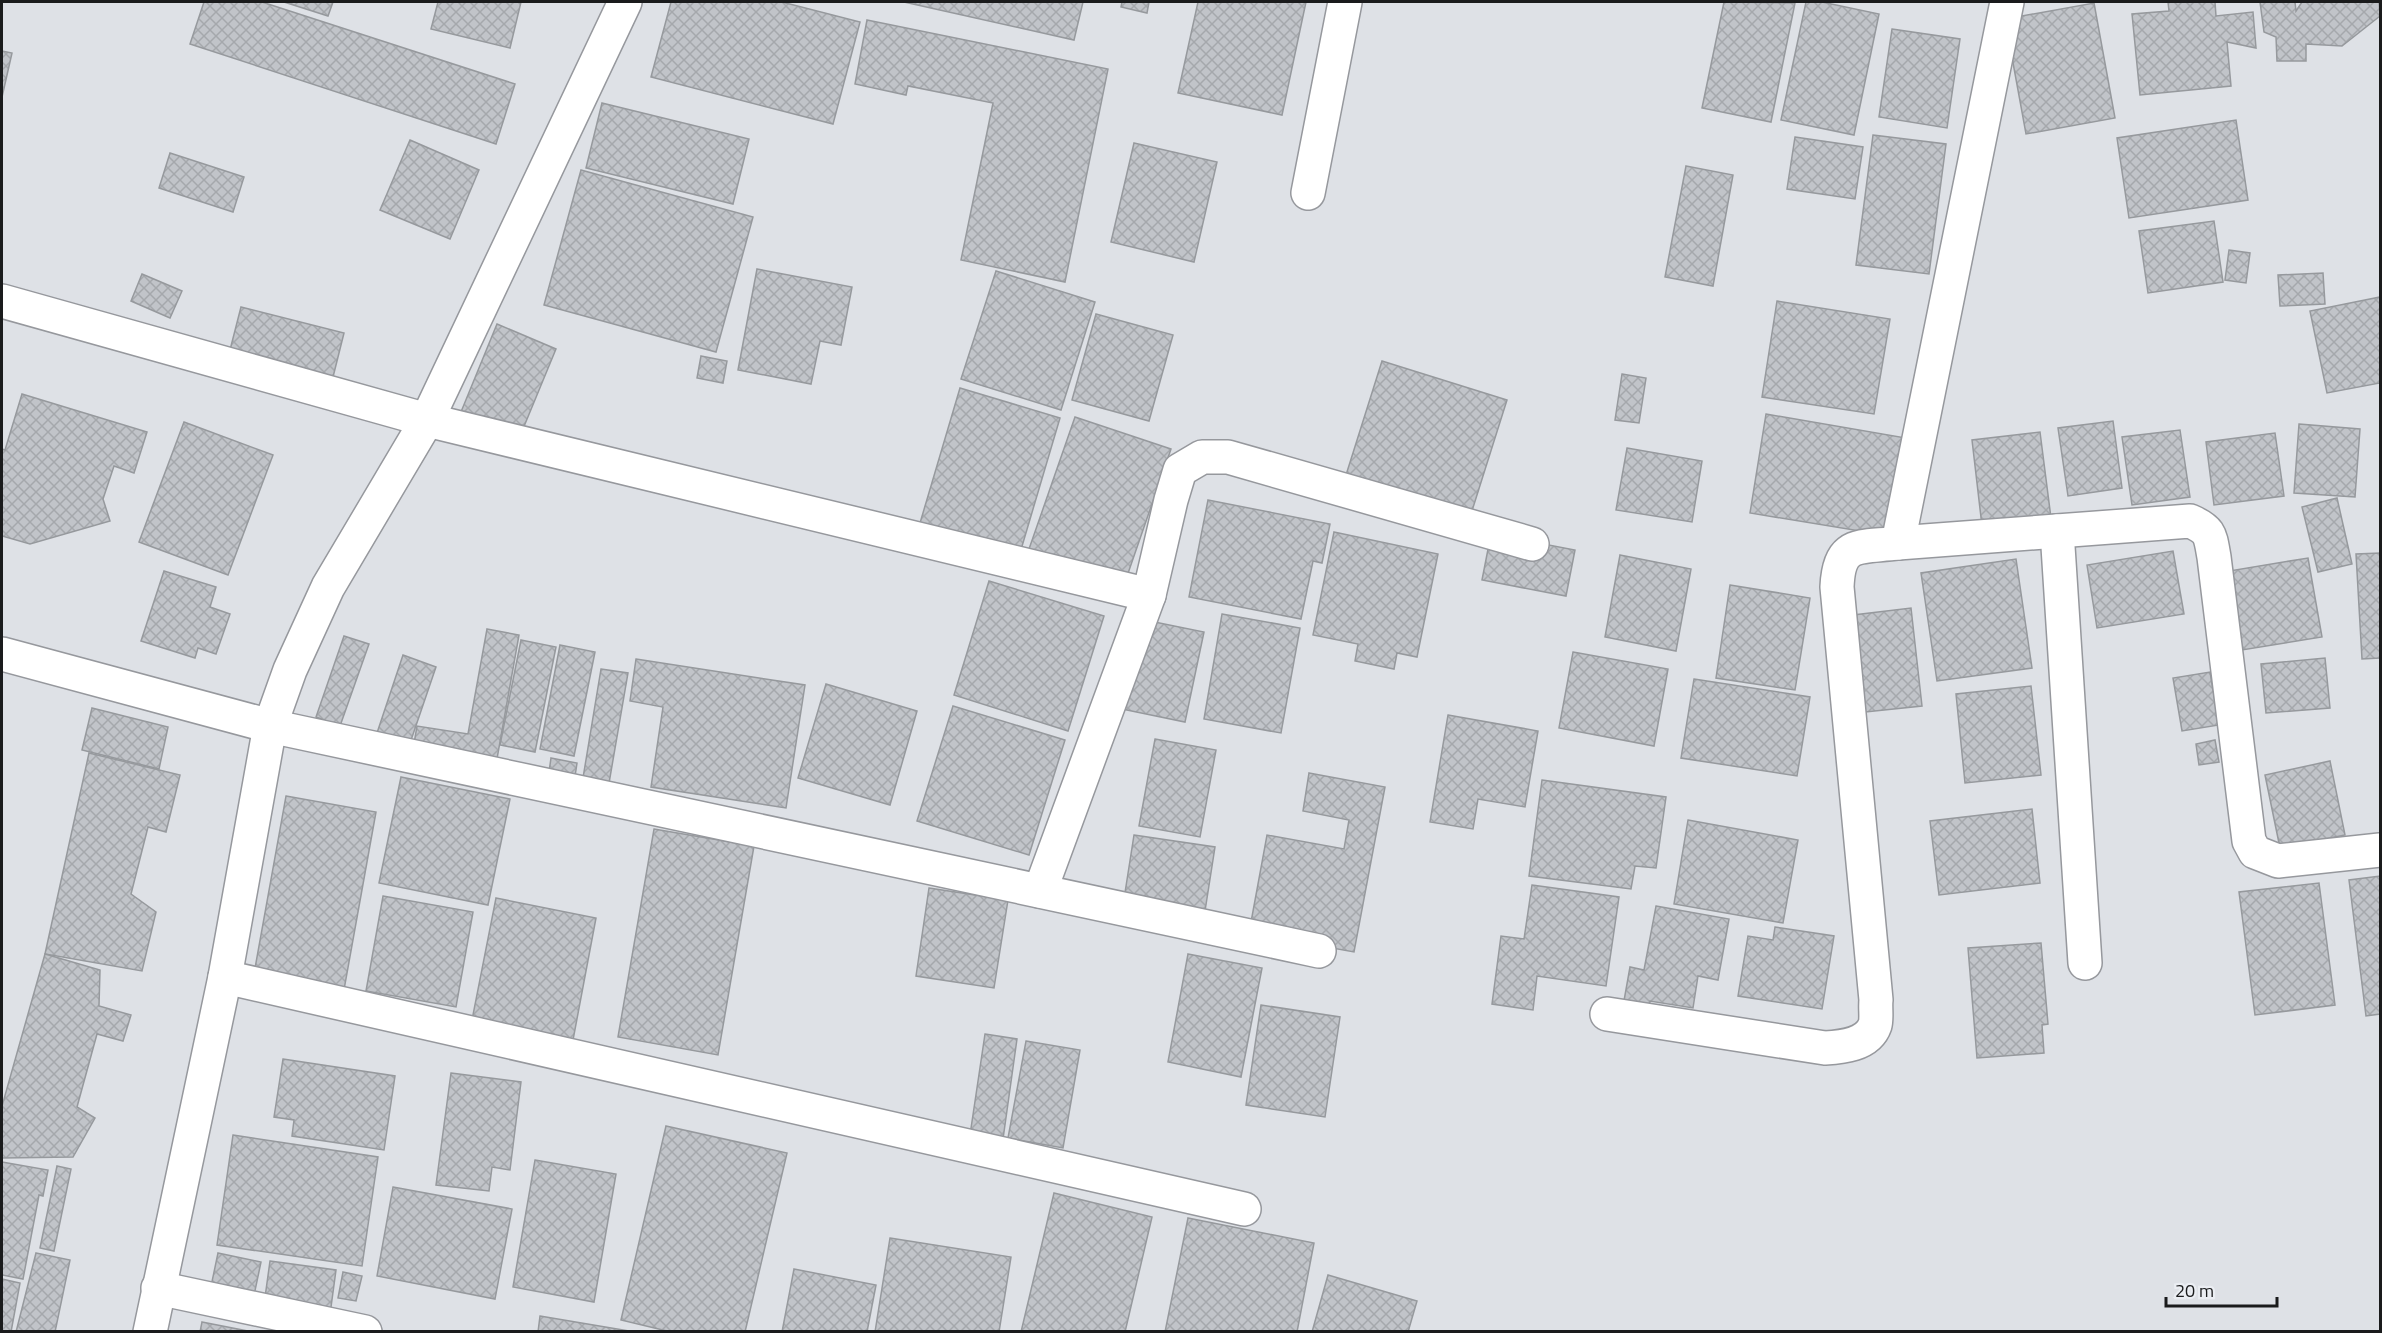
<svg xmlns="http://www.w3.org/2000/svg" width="2382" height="1333" font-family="'Titillium Web',sans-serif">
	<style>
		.building { fill: url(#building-cross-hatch); stroke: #96999d; stroke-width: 1.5 }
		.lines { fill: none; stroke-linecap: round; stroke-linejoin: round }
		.minor-casing { stroke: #96989d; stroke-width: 36 }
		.major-casing { stroke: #96989d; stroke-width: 36 }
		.minor { stroke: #fff; stroke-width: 33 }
		.major { stroke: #fff; stroke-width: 33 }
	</style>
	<defs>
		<pattern id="building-cross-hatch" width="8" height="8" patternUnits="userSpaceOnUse" patternTransform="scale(1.5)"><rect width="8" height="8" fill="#c1c4c9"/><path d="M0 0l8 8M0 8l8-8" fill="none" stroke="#a5a8ac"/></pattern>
	</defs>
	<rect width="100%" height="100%" fill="#dee1e6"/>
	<g class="building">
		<polygon points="204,2 262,2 515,84 496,144 190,44"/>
		<polygon points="284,2 333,2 328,16"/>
		<polygon points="438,2 521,2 510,48 431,29"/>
		<polygon points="671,2 782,2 860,22 833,124 651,77"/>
		<polygon points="904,2 1083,2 1074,40"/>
		<polygon points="1122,2 1149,2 1147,13 1121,7"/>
		<polygon points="1198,2 1306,2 1282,115 1178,93"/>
		<polygon points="1724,2 1795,3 1771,122 1702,108"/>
		<polygon points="1806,2 1822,2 1879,14 1854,135 1781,120"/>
		<polygon points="2168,2 2215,2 2216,16 2253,12 2256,48 2227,42 2231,86 2140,95 2132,14 2169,11"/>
		<polygon points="2260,2 2295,2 2296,11 2302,2 2379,2 2380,16 2342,46 2306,44 2306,61 2277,61 2276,37 2264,32"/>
		<polygon points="2094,3 2115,118 2026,134 2005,19"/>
		<polygon points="867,20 1108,69 1065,282 961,260 993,103 908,86 906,95 855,84"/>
		<polygon points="1892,29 1960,39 1947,128 1879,117"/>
		<polygon points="2,51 12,53 2,97"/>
		<polygon points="602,103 749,139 733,204 586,168"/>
		<polygon points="2236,120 2248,200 2129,218 2117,138"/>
		<polygon points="1873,135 1946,144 1929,274 1856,265"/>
		<polygon points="1795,137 1863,147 1855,199 1787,189"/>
		<polygon points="410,140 479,170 450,239 380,210"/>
		<polygon points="1134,143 1217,162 1194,262 1111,242"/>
		<polygon points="170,153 244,177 233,212 159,188"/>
		<polygon points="1686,166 1733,175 1713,286 1665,277"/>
		<polygon points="581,170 753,217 716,352 544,305"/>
		<polygon points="2214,221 2223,282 2148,293 2139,231"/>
		<polygon points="2229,250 2250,253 2246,283 2225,280"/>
		<polygon points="757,269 852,287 841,345 820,341 811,384 738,370"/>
		<polygon points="996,271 1095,302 1061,410 961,379"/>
		<polygon points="2323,273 2325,304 2280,306 2278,275"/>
		<polygon points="142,274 182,291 170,318 131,301"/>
		<polygon points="2380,297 2380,383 2327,393 2310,311"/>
		<polygon points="1777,301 1890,319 1874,414 1762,397"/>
		<polygon points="241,307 344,333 333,377 230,350"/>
		<polygon points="1096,314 1173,335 1149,421 1072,400"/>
		<polygon points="497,324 556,349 513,453 454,429"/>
		<polygon points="701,356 727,361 723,383 697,378"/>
		<polygon points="1382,361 1507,400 1471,514 1346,475"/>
		<polygon points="1622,374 1646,378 1639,423 1615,420"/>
		<polygon points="960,388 1060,418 1020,553 920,523"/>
		<polygon points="22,394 147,432 134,473 114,466 103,499 110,521 30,544 2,536 2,449 5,450"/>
		<polygon points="1766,414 1906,438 1890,536 1750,513"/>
		<polygon points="1075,417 1171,449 1125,582 1029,549"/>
		<polygon points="2113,421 2122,488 2068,496 2058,428"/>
		<polygon points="184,422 273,455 228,575 139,542"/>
		<polygon points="2299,424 2360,429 2355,497 2294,493"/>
		<polygon points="2180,430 2190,497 2132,505 2122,437"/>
		<polygon points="2040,432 2051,518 1982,526 1972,440"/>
		<polygon points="2275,433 2284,496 2214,505 2206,442"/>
		<polygon points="1627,448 1702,461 1692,522 1616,510"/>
		<polygon points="2337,498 2352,564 2318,572 2302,507"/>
		<polygon points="1208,500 1330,524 1322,563 1313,561 1301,619 1189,597"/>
		<polygon points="1334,532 1438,554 1417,657 1397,653 1394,669 1355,661 1358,644 1313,635"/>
		<polygon points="1491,534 1575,550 1566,596 1482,580"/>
		<polygon points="2173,551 2184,614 2097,628 2087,565"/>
		<polygon points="2380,553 2380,658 2362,659 2356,554"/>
		<polygon points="1620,555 1691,569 1676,651 1605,637"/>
		<polygon points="2308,558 2322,637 2242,650 2229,571"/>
		<polygon points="2016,559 2032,668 1937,681 1921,573"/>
		<polygon points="164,571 216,587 210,607 230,614 216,654 198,648 195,658 141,641"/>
		<polygon points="989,581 1104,616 1068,731 954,695"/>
		<polygon points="1730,585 1810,598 1795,690 1716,678"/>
		<polygon points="1911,608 1922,706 1856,713 1845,616"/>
		<polygon points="1222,614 1300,628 1281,733 1204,719"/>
		<polygon points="1130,617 1204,632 1185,722 1112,707"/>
		<polygon points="487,629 519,635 495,770 412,755 417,726 468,734"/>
		<polygon points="344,636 369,644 340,726 316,717"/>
		<polygon points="521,640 556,647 535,752 500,745"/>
		<polygon points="560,645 595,652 574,756 540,749"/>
		<polygon points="1573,652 1668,669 1654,746 1559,728"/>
		<polygon points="403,655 436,667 408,749 375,739"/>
		<polygon points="2325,658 2330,708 2266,713 2261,664"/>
		<polygon points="636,659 805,685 786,808 651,787 663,707 630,701"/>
		<polygon points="601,669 628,673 608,789 582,784"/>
		<polygon points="2210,672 2219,725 2182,731 2173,678"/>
		<polygon points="1694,679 1810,697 1797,776 1681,758"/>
		<polygon points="826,684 917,711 890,805 798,778"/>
		<polygon points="2031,686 2041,775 1965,783 1956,694"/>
		<polygon points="953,706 1065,740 1029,855 917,821"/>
		<polygon points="92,708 168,727 159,769 82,750"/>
		<polygon points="1448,715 1538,731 1525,807 1478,799 1473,829 1430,822"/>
		<polygon points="1155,739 1216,750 1200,837 1139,826"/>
		<polygon points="2215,740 2219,762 2199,765 2196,744"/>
		<polygon points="89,753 180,775 166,832 148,827 131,894 156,912 142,971 45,954"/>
		<polygon points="551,758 577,763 574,783 548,779"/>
		<polygon points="2330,761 2345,835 2280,848 2265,775"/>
		<polygon points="1309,773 1385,787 1354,952 1249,933 1267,835 1344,849 1349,820 1303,811"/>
		<polygon points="401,777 510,799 488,905 379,883"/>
		<polygon points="1542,780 1666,797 1656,868 1635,866 1631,889 1529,876"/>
		<polygon points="286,796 376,812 340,1012 250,996"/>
		<polygon points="2032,809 2040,883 1939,895 1930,821"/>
		<polygon points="1688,820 1798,840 1783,923 1674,904"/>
		<polygon points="654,829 754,846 718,1055 618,1037"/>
		<polygon points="1134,835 1215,847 1205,911 1124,899"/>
		<polygon points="2380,876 2380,1014 2366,1016 2349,880"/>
		<polygon points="2319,883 2335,1005 2255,1015 2239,892"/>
		<polygon points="1532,885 1619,897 1606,986 1537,976 1533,1010 1492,1004 1501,936 1524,939"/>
		<polygon points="929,888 1008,900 994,988 916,976"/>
		<polygon points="383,896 473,912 456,1007 366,991"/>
		<polygon points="496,898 596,918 573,1040 472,1020"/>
		<polygon points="1656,906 1729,919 1718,980 1698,976 1693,1008 1650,1001 1648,1017 1622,1012 1630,967 1644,970"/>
		<polygon points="1775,927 1834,936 1822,1009 1738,996 1748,936 1773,940"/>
		<polygon points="2041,943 2048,1024 2042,1025 2044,1053 1977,1058 1968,948"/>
		<polygon points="45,954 100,970 99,1006 131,1015 123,1041 97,1034 77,1107 95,1118 73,1157 2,1158 2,1106"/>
		<polygon points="1188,954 1262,968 1241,1077 1168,1062"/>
		<polygon points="1261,1005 1340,1017 1325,1117 1246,1105"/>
		<polygon points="985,1034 1017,1039 1003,1139 970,1135"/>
		<polygon points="1026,1041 1080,1050 1063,1148 1008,1138"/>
		<polygon points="283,1059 395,1076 384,1150 292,1136 294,1120 274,1117"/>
		<polygon points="451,1073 521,1082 510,1170 492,1167 489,1191 436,1185"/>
		<polygon points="666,1126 787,1153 745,1332 671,1332 621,1320"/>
		<polygon points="233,1135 378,1157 362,1266 217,1245"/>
		<polygon points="535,1160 616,1174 594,1302 513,1287"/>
		<polygon points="2,1162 48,1170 43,1196 39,1195 23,1279 2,1275"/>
		<polygon points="57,1166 71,1169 54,1251 40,1248"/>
		<polygon points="393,1187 512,1209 495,1299 377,1276"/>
		<polygon points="1054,1193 1152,1217 1125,1332 1021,1332"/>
		<polygon points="1188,1218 1314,1243 1297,1332 1165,1332"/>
		<polygon points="890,1238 1011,1257 999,1332 875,1332"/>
		<polygon points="36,1253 70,1260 55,1332 16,1332"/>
		<polygon points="218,1253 261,1262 252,1305 209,1296"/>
		<polygon points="270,1261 336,1270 329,1322 263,1312"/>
		<polygon points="794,1269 876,1285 867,1332 782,1332"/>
		<polygon points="343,1272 362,1276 356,1301 338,1298"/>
		<polygon points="1328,1275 1417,1301 1408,1332 1312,1332"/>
		<polygon points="2,1279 20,1283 11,1332 2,1332"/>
		<polygon points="540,1316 635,1332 538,1332"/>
		<polygon points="202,1322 253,1332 200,1332"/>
	</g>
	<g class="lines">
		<g class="minor-casing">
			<g id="minor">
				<polyline points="1308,193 1345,2"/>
				<polyline points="2,301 427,420 1149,595"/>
				<polyline points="2057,531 2085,963"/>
				<polyline points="1898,543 2007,2"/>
				<polyline points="2,654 270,726 1319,951"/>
				<polyline points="1040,891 1149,595 1171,500 1180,470 1202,457 1228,457 1532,544"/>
				<polyline points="225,977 1244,1209"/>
				<path d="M 1607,1014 L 1825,1048 C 1842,1047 1868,1045 1875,1025 C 1877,1018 1875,1007 1876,1000 L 1837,587 C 1839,540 1859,548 1898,543 L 2190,521 C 2211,530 2210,535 2214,557 L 2249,841 L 2255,852 L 2278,861 L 2380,850"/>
				<polyline points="158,1288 365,1332"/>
			</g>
		</g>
		<g class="major-casing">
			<polyline id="major" points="150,1332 225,977 270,726 290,670 328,587 427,420 625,2"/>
		</g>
		<use href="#minor" class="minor"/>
		<use href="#major" class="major"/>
	</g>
	<rect width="2382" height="1333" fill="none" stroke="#1a1b1c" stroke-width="6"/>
	<path d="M2166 1297v9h111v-9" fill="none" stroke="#1a1b1c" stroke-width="3"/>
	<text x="2175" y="1297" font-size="18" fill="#1a1b1c" stroke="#ebeef3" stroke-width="4.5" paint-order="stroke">20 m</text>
</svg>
